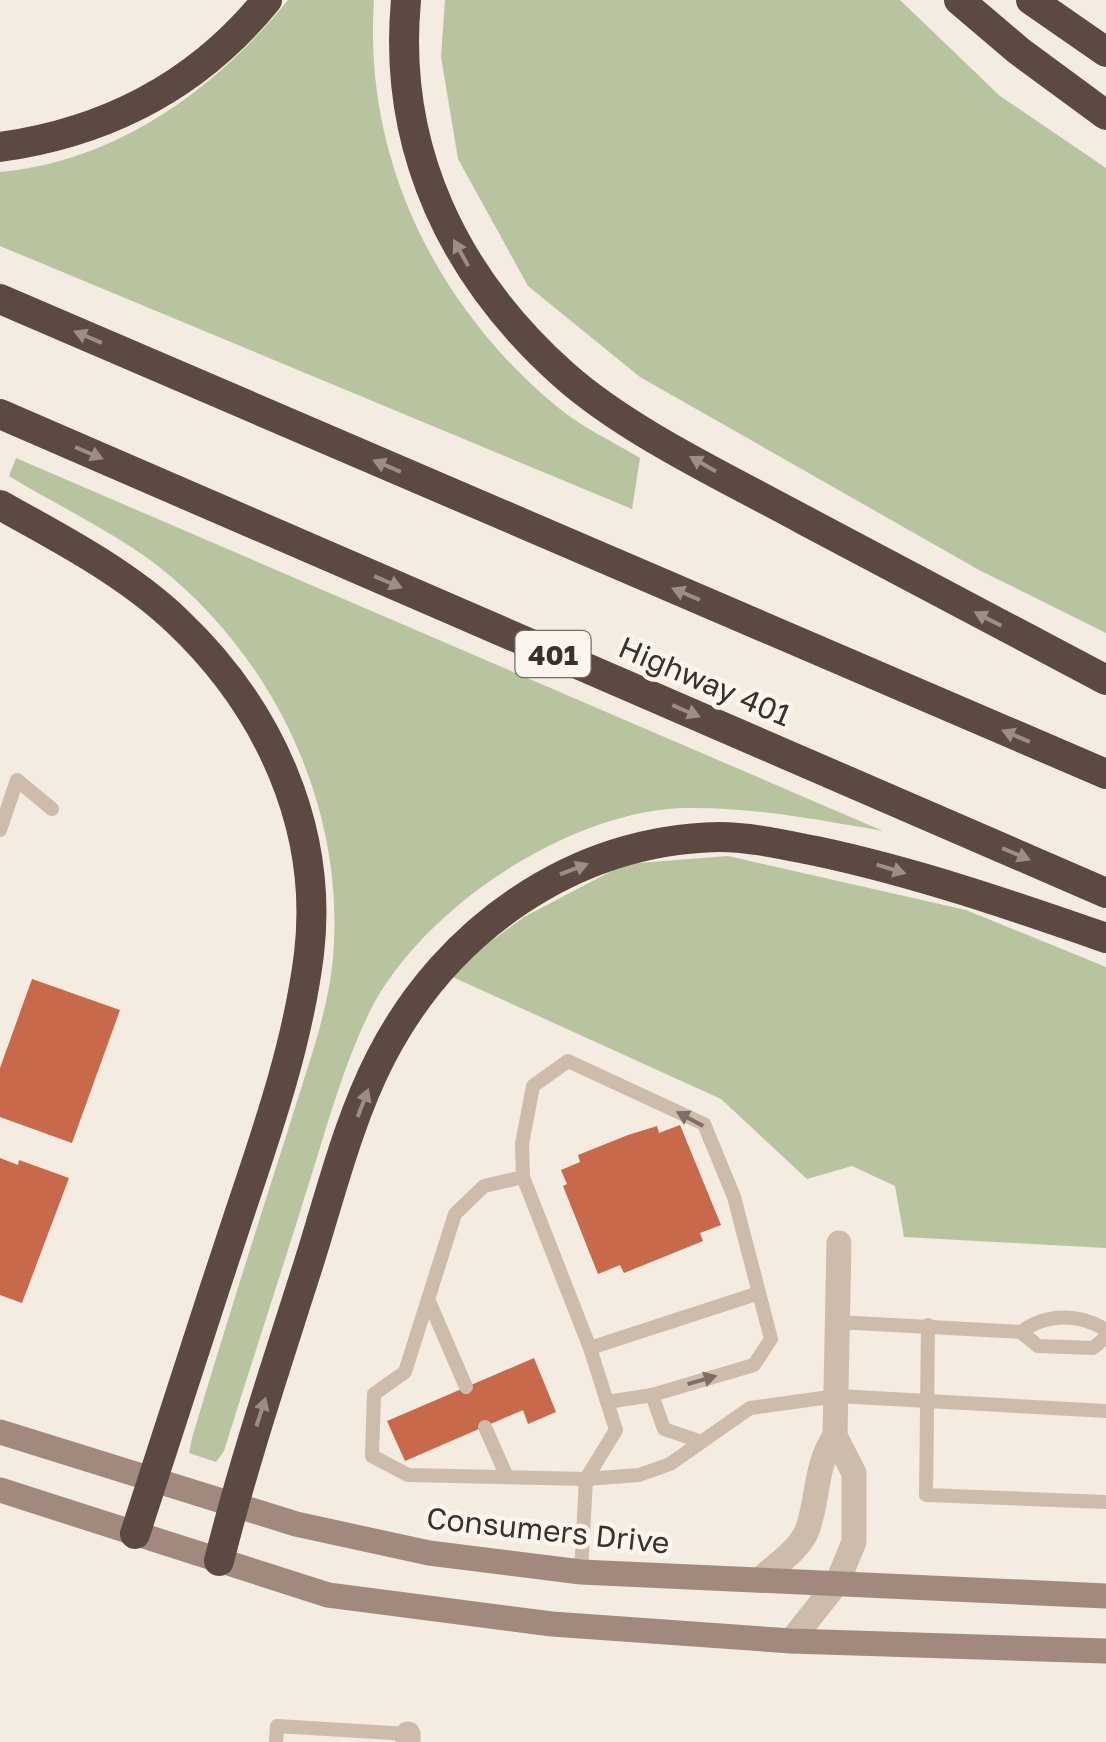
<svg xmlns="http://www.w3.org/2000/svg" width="1106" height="1742" font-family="'Golos Text',sans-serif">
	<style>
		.green { fill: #b8c4a0 }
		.building { fill: #c8694b }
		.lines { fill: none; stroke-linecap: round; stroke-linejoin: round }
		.service { stroke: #cdbbac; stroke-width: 14 }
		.minor { stroke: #cdbbac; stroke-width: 25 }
		.secondary { stroke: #a18a7d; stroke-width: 25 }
		.motorway { stroke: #5c4a42; stroke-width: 30 }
		.oneway { fill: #9c8e87 }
		.oneway2 { fill: #7d6f65 }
		.labels { text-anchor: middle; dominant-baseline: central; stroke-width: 9; stroke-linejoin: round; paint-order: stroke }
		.shield { fill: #fbf5ee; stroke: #756b66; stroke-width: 2.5 }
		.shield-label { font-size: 28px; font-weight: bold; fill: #3b302b }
		.street-label { font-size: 30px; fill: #3b302b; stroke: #fbf5ee }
	</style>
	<rect width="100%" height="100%" fill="#f4ebe1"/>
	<g class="green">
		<path d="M 288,0 L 374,0 C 363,157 435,305 555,405 C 579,426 612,441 640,458 L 632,509 L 0,246 L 0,172 C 117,161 215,90 288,0 Z"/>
		<polygon points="445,0 900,0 1000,96 1106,168 1106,633 979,570 640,377 528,286 458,159 441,57"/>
		<path d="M 16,458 L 883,831 C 819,820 752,807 687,808 C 571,809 420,909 369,1013 C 341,1071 324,1137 304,1199 C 278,1283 250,1367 224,1451 L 216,1462 L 189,1453 L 192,1438 C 223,1334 256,1230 289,1127 C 305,1073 328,1015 333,958 C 346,809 275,658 158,566 C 114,532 58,506 9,476 Z"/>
		<polygon points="728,856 966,910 1106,967 1106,1248 904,1237 895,1186 852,1166 807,1179 721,1099 446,974 524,917 625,864"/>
	</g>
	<g class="building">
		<polygon points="32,979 120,1010 72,1143 0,1117 0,1068"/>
		<polygon points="680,1125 721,1225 700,1233 703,1241 624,1273 620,1265 598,1274 563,1186 567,1184 561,1170 580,1162 578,1155 628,1135 657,1126 659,1133"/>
		<polygon points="0,1158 18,1165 19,1160 69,1178 22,1303 0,1295"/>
		<polygon points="534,1358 556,1412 528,1424 523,1410 405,1461 387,1421"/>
	</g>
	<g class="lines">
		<g class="service">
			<polyline points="0,830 17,780 52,809"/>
			<polyline points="523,1177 484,1186 455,1214 405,1372 374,1394 372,1456 408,1475 586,1479 639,1475 670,1464 750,1408 837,1396 1106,1411"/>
			<polyline points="428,1299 466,1387"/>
			<polyline points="837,1322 1021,1332 1038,1346 1093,1348 1106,1337"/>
			<polyline points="928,1325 926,1495 1106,1502"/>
			<path d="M 1021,1332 C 1046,1313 1080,1313 1106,1330"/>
			<polyline points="590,1348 759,1293"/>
			<polyline points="652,1395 664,1429 699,1441"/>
			<polyline points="485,1427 507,1477"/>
			<polyline points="581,1572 586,1479 616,1430 590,1348 523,1177 522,1144 533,1086 568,1061 704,1124 734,1197 771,1339 754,1365 652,1395 607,1402"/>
			<polyline points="276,1742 277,1726 408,1734"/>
		</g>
		<g class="minor">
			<path d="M 759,1580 C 776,1565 801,1549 808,1528 C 819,1495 815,1465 835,1436"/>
			<polyline points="791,1641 837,1583 854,1542 854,1473 835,1436 839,1243"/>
			<polyline points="408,1742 408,1734"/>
		</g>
		<g class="secondary">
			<polyline points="0,1432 296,1524 429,1553 581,1572 1106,1596"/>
			<polyline points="0,1490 328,1595 552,1624 791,1641 1106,1651"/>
		</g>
		<g class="motorway">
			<path d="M 406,0 C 392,149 454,277 564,375 C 628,432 729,479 804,520 C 904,574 1005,627 1106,680"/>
			<polyline points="959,0 1019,51 1106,115"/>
			<polyline points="1031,0 1106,52"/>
			<path d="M 0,147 C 108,132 198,85 267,0"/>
			<polyline points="0,299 1106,774"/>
			<polyline points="0,414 1106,893"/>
			<path d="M 0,505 C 60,538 128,574 177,621 C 268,707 324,827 309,954 C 298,1042 269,1126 241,1209 C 205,1317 170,1425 135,1534"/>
			<path d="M 219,1561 C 243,1465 274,1372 304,1278 C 328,1205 346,1125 381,1057 C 447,929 573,840 719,837 C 751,837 785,845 816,851 C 915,872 1011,905 1106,938"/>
		</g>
	</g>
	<defs><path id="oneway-solid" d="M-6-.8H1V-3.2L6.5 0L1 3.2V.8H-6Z" transform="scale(2.5)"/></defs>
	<g class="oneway">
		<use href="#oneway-solid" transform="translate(461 253) rotate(-119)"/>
		<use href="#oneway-solid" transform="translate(88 337) rotate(-157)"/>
		<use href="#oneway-solid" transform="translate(89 453) rotate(23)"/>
		<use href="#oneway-solid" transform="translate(703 464) rotate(-150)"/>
		<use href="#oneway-solid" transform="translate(387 466) rotate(-157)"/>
		<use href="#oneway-solid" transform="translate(388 582) rotate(23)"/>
		<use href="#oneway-solid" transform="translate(686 594) rotate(-157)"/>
		<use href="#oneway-solid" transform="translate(988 619) rotate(-153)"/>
		<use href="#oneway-solid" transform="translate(686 711) rotate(23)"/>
		<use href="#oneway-solid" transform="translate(1016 736) rotate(-157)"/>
		<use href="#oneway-solid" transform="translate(1016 854) rotate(23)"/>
		<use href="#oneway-solid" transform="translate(574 869) rotate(-21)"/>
		<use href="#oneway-solid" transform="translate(891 869) rotate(17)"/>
		<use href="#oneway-solid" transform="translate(363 1103) rotate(-69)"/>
		<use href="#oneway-solid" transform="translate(261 1412) rotate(-72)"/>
	</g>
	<g class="oneway2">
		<use href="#oneway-solid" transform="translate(690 1119) rotate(-152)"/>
		<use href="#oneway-solid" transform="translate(702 1380) rotate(-16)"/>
	</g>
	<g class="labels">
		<rect class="shield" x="515.5" y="631" width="75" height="46" rx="8"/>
		<g class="shield-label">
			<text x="553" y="654">401</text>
		</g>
		<g class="street-label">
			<text transform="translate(705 681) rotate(23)">Highway 401</text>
			<text transform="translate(548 1530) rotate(6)">Consumers Drive</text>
		</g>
	</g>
</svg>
